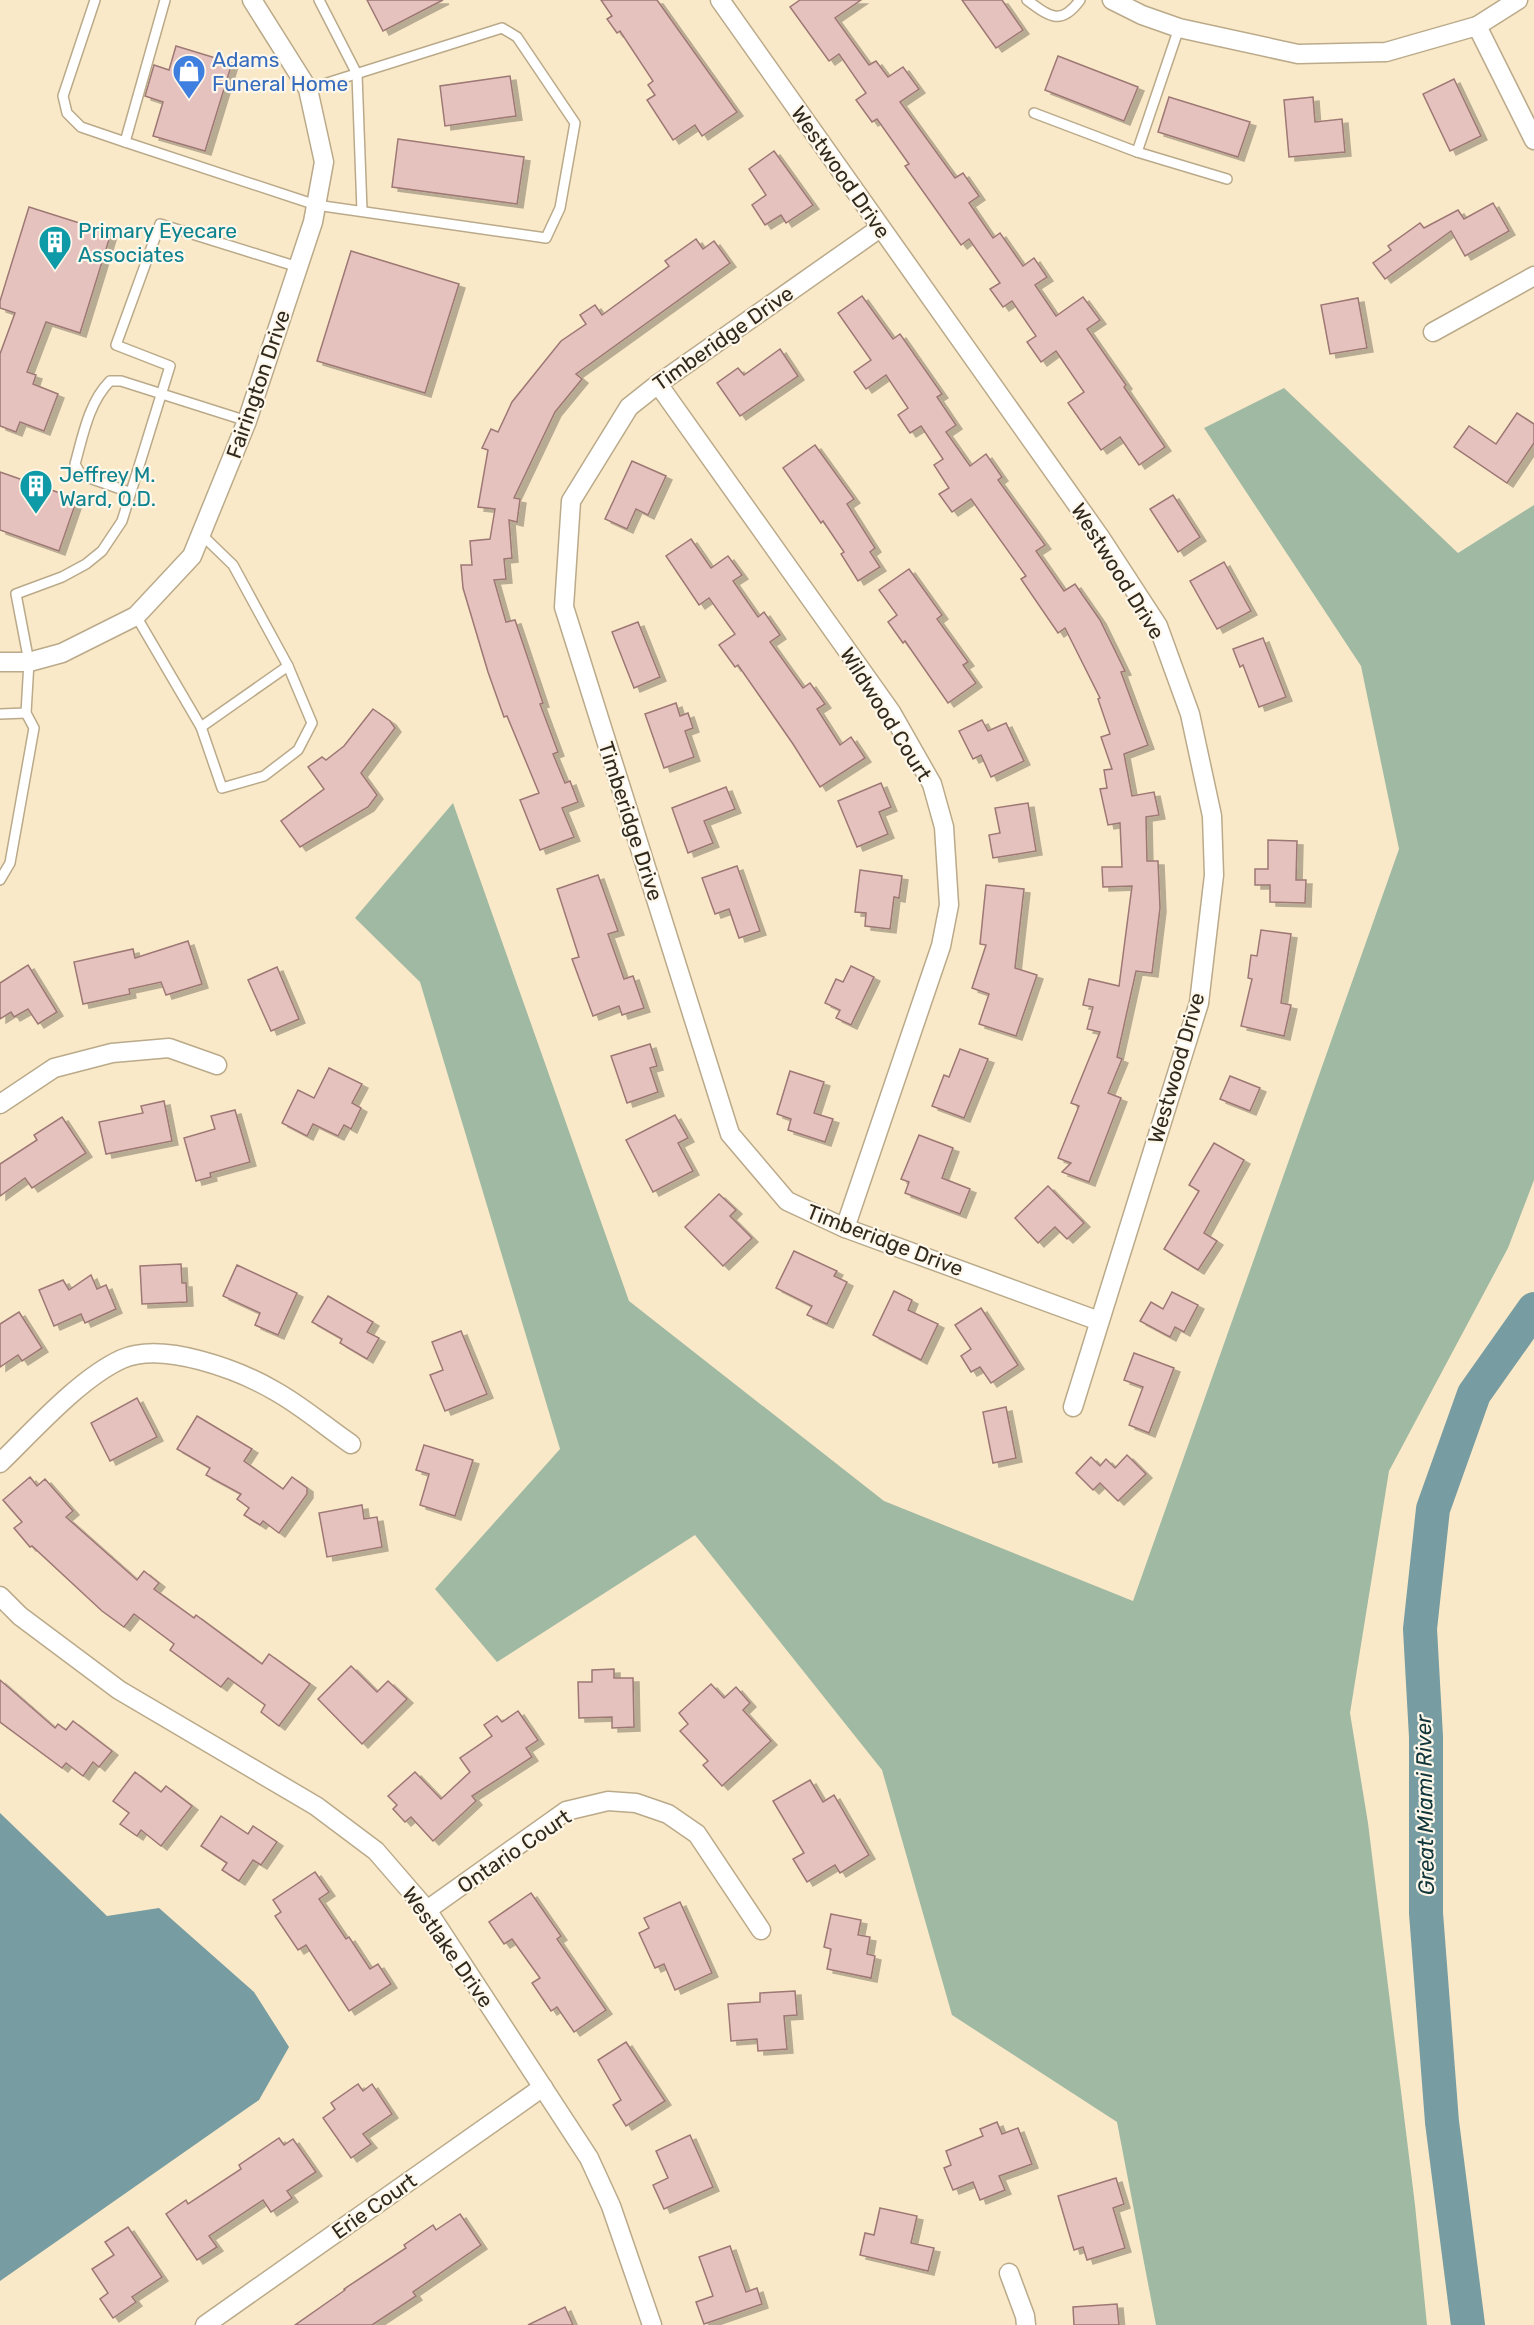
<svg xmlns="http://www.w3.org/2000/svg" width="1534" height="2325" font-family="Rubik,sans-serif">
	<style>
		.forest { fill: #a0b9a3 }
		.water { fill: #779ca1 }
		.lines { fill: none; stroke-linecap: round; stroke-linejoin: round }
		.river { stroke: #779ca1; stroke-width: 34 }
		.building { fill: #e6c2be; stroke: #9d7874; stroke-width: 1.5; filter: url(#shadow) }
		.service-casing { stroke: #baaa8a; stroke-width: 12 }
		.minor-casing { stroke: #baaa8a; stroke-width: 21 }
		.service { stroke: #fff; stroke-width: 9 }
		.minor { stroke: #fff; stroke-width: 18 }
		.labels { text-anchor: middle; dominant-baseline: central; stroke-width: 4.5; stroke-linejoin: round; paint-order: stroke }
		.shop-label { font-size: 21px; fill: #366cbe; stroke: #fef7ea; text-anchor: start }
		.street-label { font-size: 21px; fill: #30291d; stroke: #fef7ea }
		.culture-label { font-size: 21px; fill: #0d838f; stroke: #fef7ea; text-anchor: start }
		.water-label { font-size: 22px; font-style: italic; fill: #10363b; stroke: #fef7ea }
	</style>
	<defs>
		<filter id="shadow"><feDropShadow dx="6" dy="4" stdDeviation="0" flood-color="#0004"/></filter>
	</defs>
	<rect width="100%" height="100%" fill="#fae9c8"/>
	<polygon class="forest" points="1284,388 1458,553 1534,505 1534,1180 1508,1248 1389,1471 1350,1713 1368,1823 1415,2205 1427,2325 1156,2325 1117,2122 952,2015 882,1770 695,1535 497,1662 435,1589 560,1449 420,982 355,918 453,803 629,1301 884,1501 1133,1601 1399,849 1361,666 1204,428"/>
	<polygon class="water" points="0,1813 107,1916 159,1908 254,1992 289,2047 259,2100 0,2281"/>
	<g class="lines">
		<polyline class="river" points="1468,2325 1442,2122 1426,1913 1426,1737 1420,1629 1433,1509 1474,1394 1534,1309"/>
	</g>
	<g class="building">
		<polygon points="367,0 443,0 383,31"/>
		<polygon points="601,0 657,0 737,112 702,136 695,125 673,140 647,100 655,95 648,85 653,81 620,31 617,33 607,19 612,16"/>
		<polygon points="800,0 861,0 835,18 869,65 876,61 888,77 903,67 919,89 900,102 955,178 963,173 979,196 969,203 993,238 1000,233 1023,266 1034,258 1047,277 1035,285 1056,316 1083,297 1100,320 1087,329 1126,385 1124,387 1165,447 1139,465 1120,437 1101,450 1068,403 1084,392 1056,351 1041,362 1027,342 1036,336 1012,301 1003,307 990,289 1000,283 969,239 961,245 905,166 909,164 877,119 872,122 856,100 866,93 839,54 829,61 790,7"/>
		<polygon points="962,0 1002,0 1023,30 996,48"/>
		<polygon points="176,46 232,63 205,151 153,136 163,102 145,96 154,65 169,70"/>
		<polygon points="1058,56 1138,87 1124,121 1045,90"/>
		<polygon points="510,76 516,116 445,126 440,86"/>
		<polygon points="1454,79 1481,136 1450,151 1423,94"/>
		<polygon points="1169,97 1250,122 1238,157 1158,132"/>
		<polygon points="1313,97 1315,122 1342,119 1345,152 1289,157 1284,100"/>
		<polygon points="398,139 524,157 517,204 392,187"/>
		<polygon points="774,151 813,205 786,223 781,215 765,225 752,205 766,195 749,169"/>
		<polygon points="1493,203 1509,231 1465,256 1451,231 1385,279 1373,263 1391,250 1388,246 1420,223 1424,228 1458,210 1464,219"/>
		<polygon points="29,207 111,233 80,333 46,322 27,372 36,375 33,384 58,394 44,431 20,422 16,432 0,426 0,354 15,313 0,308 0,301"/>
		<polygon points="696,239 703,249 714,241 730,263 576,374 582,379 555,412 514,498 520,499 517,522 509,520 512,558 504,559 506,579 494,580 506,622 515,620 543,703 540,704 558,752 553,754 565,783 570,781 578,802 562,808 574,837 540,850 520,800 539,793 507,716 504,717 488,672 463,588 461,565 472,565 470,541 490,539 495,509 478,507 488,450 482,448 491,429 498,432 512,402 561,341 586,324 580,315 595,305 602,315 669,266 665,261"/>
		<polygon points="351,251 459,284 425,393 317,361"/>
		<polygon points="862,296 893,339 900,334 942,394 937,397 956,425 946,432 970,466 986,454 1002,477 998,480 1045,545 1036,551 1064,591 1075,584 1100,620 1125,671 1121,672 1148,745 1124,754 1132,796 1154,792 1159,815 1146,817 1147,861 1158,861 1160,908 1152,973 1136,971 1117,1057 1122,1059 1108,1093 1121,1098 1089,1182 1062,1172 1071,1163 1058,1158 1079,1106 1071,1103 1100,1032 1087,1029 1093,1007 1083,1005 1089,979 1119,986 1132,886 1103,887 1102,867 1122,867 1120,823 1108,825 1100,789 1107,788 1104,770 1112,769 1101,737 1110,734 1098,699 1100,698 1065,628 1058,633 1021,579 1026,576 971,499 952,512 939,494 949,488 934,465 943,459 921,426 910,433 898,415 908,408 886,375 866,389 854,372 871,360 838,313"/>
		<polygon points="1358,298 1367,348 1330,354 1321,305"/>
		<polygon points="780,349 798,376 740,416 717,383 738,368 744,375"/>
		<polygon points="1517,413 1534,424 1534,443 1507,483 1454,447 1469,426 1496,444"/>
		<polygon points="815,445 854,499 847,504 875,548 870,552 880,567 858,581 841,554 844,552 823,521 821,523 783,468"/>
		<polygon points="632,461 666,476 648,515 636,509 627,529 605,519"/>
		<polygon points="0,472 77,499 59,551 0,530"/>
		<polygon points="1173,495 1200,537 1178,552 1150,509"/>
		<polygon points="691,539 711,568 728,556 742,575 733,581 758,617 764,612 780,635 770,642 803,688 810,683 825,704 817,709 840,745 851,737 865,758 820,787 793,744 738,665 735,667 719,645 735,634 709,598 699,605 666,556"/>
		<polygon points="1224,562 1251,611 1217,629 1190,581"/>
		<polygon points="909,569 942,615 937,619 968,662 963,665 976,683 948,703 905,641 903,643 888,622 897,615 879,590"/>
		<polygon points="638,622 660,677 634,688 612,632"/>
		<polygon points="1263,638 1286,697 1259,707 1243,665 1240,667 1233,649"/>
		<polygon points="676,703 680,716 688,713 693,728 685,731 694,757 664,768 645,714"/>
		<polygon points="373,709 390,721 395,728 361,773 377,795 368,807 300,847 281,821 324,789 308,767 322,757 326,760 344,746"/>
		<polygon points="982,720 988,731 1006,723 1024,761 991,777 981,755 973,759 959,731"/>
		<polygon points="881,783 891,807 879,812 888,834 857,847 838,801"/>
		<polygon points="726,787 735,809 704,821 713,843 688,853 672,808"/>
		<polygon points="1028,803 1036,851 993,858 989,835 1000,833 995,808"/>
		<polygon points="1268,840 1297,841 1296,880 1306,880 1305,903 1270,902 1270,885 1255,885 1255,869 1268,869"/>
		<polygon points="737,866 760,931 739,938 729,909 715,914 702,878"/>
		<polygon points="860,870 902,876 899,898 894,897 890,929 865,926 866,913 855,912"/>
		<polygon points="598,875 618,931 608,934 624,979 633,976 644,1008 622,1015 619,1006 593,1016 572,959 579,957 557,889"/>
		<polygon points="986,885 1024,889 1015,968 1037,975 1016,1036 979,1024 989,994 972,988 986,945 980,944"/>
		<polygon points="1261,930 1291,934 1281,1003 1291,1005 1284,1036 1241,1026 1252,979 1248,978 1251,955 1257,956"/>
		<polygon points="188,941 202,984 166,995 161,982 129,989 130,994 83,1004 74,962 133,949 135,958"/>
		<polygon points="28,965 57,1012 38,1024 28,1009 14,1017 11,1012 0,1019 0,983"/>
		<polygon points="851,966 874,977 851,1025 836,1018 840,1010 825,1003 836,979 843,982"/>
		<polygon points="277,967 299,1019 271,1031 248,980"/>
		<polygon points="650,1044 657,1066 650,1068 658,1092 627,1103 611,1056"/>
		<polygon points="960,1049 988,1059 964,1118 932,1106 944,1075 949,1077"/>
		<polygon points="329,1068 362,1084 352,1103 361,1108 351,1129 344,1125 338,1136 313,1124 307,1136 282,1123 298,1090 314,1098"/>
		<polygon points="790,1071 824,1082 814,1113 833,1119 825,1142 788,1130 791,1119 777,1114"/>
		<polygon points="1230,1076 1260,1088 1250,1111 1220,1099"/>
		<polygon points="164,1101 172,1141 106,1154 99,1122 143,1113 141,1106"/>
		<polygon points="235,1110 250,1162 210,1173 211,1177 196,1181 184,1138 215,1129 211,1116"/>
		<polygon points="675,1115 688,1138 678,1143 693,1171 653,1192 626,1140"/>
		<polygon points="62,1117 86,1153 32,1188 25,1178 0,1196 0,1164 37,1140 34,1135"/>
		<polygon points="919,1135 953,1148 942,1178 970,1189 960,1214 905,1193 909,1182 901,1179"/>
		<polygon points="1214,1143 1244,1160 1204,1233 1217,1241 1198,1270 1164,1249 1199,1191 1189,1185"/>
		<polygon points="1048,1186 1084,1223 1067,1239 1055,1227 1038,1243 1015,1218"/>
		<polygon points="719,1194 736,1210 730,1216 752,1238 723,1266 685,1227"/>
		<polygon points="794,1251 837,1271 834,1276 847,1282 827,1324 807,1315 812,1306 776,1288"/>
		<polygon points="181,1264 182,1283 186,1283 187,1302 142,1304 140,1266"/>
		<polygon points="237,1265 297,1293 278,1335 255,1325 260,1313 223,1296"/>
		<polygon points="91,1275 97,1289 106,1285 116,1309 85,1323 81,1314 54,1326 39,1290 63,1280 69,1290"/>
		<polygon points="894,1291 912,1300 908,1310 938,1324 921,1360 873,1335"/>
		<polygon points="1172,1292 1198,1305 1184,1332 1175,1327 1170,1337 1140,1321 1151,1302 1163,1309"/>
		<polygon points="328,1296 373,1322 367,1332 379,1338 367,1359 340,1343 342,1339 312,1322"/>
		<polygon points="981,1308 1018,1365 991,1383 980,1367 971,1372 961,1356 971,1349 955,1325"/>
		<polygon points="19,1312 42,1348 22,1361 18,1355 0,1367 0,1324"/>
		<polygon points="461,1331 487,1394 445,1411 430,1375 443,1370 432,1342"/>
		<polygon points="1134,1353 1174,1368 1149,1433 1129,1425 1143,1387 1124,1380"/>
		<polygon points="137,1398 157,1437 110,1461 91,1423"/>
		<polygon points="1006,1407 1016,1458 993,1463 983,1412"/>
		<polygon points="197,1416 252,1449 244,1461 283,1489 292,1477 307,1488 307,1494 279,1533 263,1521 260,1525 244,1515 249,1508 237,1499 241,1494 206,1475 210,1468 177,1449"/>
		<polygon points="424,1445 473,1460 455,1516 420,1505 429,1474 416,1470"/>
		<polygon points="1127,1455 1146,1474 1118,1501 1100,1483 1093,1490 1076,1473 1091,1457 1100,1466 1106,1459 1115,1468"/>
		<polygon points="30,1477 37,1486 45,1479 73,1511 66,1517 137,1580 144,1571 159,1583 154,1589 194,1618 196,1615 262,1664 269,1654 310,1684 279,1726 261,1712 265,1705 228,1678 221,1687 170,1650 174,1644 134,1614 124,1627 102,1611 32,1546 30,1547 14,1528 22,1522 3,1500"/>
		<polygon points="362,1505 364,1519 377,1517 382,1547 327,1557 319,1513"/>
		<polygon points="351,1666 377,1692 388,1681 407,1699 362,1744 318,1699"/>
		<polygon points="614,1669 614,1678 633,1678 634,1727 612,1728 612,1717 579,1718 578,1682 592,1682 592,1670"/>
		<polygon points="0,1680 55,1728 58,1724 66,1730 73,1721 112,1751 99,1767 93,1762 83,1776 66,1763 62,1768 0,1722"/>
		<polygon points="711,1684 724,1698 736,1687 750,1703 743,1710 771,1741 722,1786 703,1765 708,1761 680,1731 688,1724 679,1713"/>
		<polygon points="518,1711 538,1740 526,1748 532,1757 472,1796 476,1801 433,1841 411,1817 405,1822 393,1809 397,1805 388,1796 415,1772 441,1799 470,1772 460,1758 492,1736 484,1725 497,1716 502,1722"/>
		<polygon points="135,1772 161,1792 166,1786 192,1806 161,1846 141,1830 137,1836 120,1824 129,1813 113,1801"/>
		<polygon points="810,1780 823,1802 834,1795 869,1855 840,1873 835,1865 807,1882 793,1859 804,1853 773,1801"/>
		<polygon points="221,1816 248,1834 253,1826 277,1842 261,1865 253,1860 239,1881 222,1870 227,1863 201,1846"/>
		<polygon points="315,1872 329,1892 319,1899 346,1939 349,1937 370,1969 378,1964 391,1984 349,2011 306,1945 298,1950 275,1916 281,1912 273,1900"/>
		<polygon points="531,1893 561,1936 557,1939 606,2010 574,2032 557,2007 551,2011 532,1983 540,1978 512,1939 504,1944 489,1922"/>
		<polygon points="680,1902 712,1973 675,1990 664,1964 655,1968 639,1933 649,1928 644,1918"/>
		<polygon points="831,1914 861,1920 858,1935 870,1937 867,1954 875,1956 871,1978 827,1969 831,1949 824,1947"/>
		<polygon points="795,1991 797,2015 784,2016 787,2049 758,2051 757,2039 731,2041 728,2004 760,2002 760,1993"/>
		<polygon points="626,2042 665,2101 626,2126 613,2105 621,2100 598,2060"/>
		<polygon points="358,2084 363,2091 372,2084 392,2114 363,2134 371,2144 351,2158 323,2118 335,2109 331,2103"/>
		<polygon points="997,2122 1002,2134 1018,2128 1032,2164 999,2176 1005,2190 980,2200 973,2182 953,2190 944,2168 951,2165 946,2151 983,2136 980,2129"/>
		<polygon points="690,2135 713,2187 664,2209 653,2185 668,2178 656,2151"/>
		<polygon points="279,2138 284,2145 293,2139 316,2172 287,2191 292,2198 271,2212 263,2200 209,2236 217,2247 197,2260 166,2214 186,2200 188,2204 241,2169 239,2165"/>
		<polygon points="1116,2178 1124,2204 1113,2208 1125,2248 1087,2260 1083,2247 1074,2250 1058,2196"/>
		<polygon points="880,2208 917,2216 911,2243 934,2248 928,2271 860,2255 865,2233 874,2235"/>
		<polygon points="460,2214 481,2245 413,2292 416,2296 372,2325 295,2325 345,2290 344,2289 406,2248 404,2245 433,2225 436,2230"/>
		<polygon points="128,2227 162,2277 132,2297 136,2302 113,2318 100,2299 108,2293 92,2269 114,2255 105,2242"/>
		<polygon points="730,2246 746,2292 757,2288 762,2304 704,2324 696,2302 713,2296 699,2257"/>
		<polygon points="1117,2304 1119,2325 1074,2325 1073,2307"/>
		<polygon points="565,2307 573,2325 528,2325"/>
	</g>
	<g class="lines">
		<g class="service-casing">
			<g id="service">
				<polyline points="95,0 63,96 67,113 81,127 125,142"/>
				<polyline points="165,0 125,142 316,205 546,238 560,208 575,123 517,37 502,28 308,89"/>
				<polyline points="319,0 357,74 362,211"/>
				<path d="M 1027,0 C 1050,17 1061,26 1080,0"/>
				<polyline points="1034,113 1137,152 1227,179"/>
				<polyline points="1137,152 1179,28"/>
				<path d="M 129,492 L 81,475 L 75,464 C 83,435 89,402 110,381 L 121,381 L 247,421"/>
				<polyline points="136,616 201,727 288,666 233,565 201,534"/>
				<polyline points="0,714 26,713 29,662 16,594 62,577 86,564 102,551 122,521 170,366 116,345 160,224 298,267"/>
				<polyline points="201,727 222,788 264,776 298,750 312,723 288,666"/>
				<polyline points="0,880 10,863 34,728 26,713"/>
			</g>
		</g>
		<g class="minor-casing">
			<g id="minor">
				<polyline points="720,0 1100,537 1158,626 1190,714 1212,816 1214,875 1199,1003 1073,1407"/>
				<polyline points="1112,0 1142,15 1179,28 1298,54 1386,52 1477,26 1518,0"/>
				<polyline points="1477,26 1534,140"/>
				<polyline points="880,228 658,384 629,407 571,501 564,607 730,1134 787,1201 845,1228 1099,1321"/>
				<polyline points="1433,332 1534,276"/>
				<polyline points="658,384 891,712 932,784 944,827 949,905 941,946 845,1228"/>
				<polyline points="0,662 29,662 62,653 136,616 192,556 247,421 313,222 324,162 308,89 252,0"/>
				<polyline points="0,1104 54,1068 112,1053 169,1048 217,1065"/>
				<path d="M 0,1463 C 34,1430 80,1378 122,1359 C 163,1341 239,1370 275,1391 C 302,1406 326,1427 351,1444"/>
				<polyline points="0,1596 20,1616 119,1690 316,1806 376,1851 427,1910 589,2158 611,2206 652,2325"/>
				<polyline points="427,1910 566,1811 608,1801 636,1803 668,1814 697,1834 761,1930"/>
				<polyline points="1009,2273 1025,2316 1026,2325"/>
				<polyline points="205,2325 543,2087"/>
			</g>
		</g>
		<use href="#service" class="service"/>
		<use href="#minor" class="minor"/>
	</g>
	<defs>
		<g id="shop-pin" transform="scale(1.725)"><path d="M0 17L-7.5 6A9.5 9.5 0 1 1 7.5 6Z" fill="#3f7fe0" stroke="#fef7ea"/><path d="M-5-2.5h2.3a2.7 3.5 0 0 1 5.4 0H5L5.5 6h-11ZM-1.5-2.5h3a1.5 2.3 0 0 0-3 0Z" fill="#fff"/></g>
		<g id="building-pin" transform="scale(1.725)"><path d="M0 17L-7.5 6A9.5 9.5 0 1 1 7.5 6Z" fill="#0f9aa8" stroke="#fef7ea"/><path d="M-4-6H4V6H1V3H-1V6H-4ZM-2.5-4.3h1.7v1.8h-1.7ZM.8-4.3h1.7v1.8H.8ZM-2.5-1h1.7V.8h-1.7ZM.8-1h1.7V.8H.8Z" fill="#fff"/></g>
	</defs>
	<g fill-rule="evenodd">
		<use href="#shop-pin" x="189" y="71"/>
		<use href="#building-pin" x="55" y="242"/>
		<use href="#building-pin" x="36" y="486"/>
	</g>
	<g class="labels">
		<g class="shop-label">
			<text x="212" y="59">Adams<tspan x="212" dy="24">Funeral Home</tspan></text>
		</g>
		<g class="street-label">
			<text transform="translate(841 172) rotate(55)">Westwood Drive</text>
			<text transform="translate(723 338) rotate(-35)">Timberidge Drive</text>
			<text transform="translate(258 384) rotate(-71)">Fairington Drive</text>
			<text transform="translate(1118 571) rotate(58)">Westwood Drive</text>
			<text transform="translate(886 714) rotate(58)">Wildwood Court</text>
			<text transform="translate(631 821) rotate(72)">Timberidge Drive</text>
			<text transform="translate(1176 1068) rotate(-74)">Westwood Drive</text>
			<text transform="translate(885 1240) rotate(21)">Timberidge Drive</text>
			<text transform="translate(514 1851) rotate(-34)">Ontario Court</text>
			<text transform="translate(448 1947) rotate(55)">Westlake Drive</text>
			<text transform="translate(374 2206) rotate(-35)">Erie Court</text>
		</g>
		<g class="culture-label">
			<text x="78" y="230">Primary Eyecare<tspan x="78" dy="24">Associates</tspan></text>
			<text x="59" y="474">Jeffrey M.<tspan x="59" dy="24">Ward, O.D.</tspan></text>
		</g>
		<g class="water-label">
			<text transform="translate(1425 1805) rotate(-91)">Great Miami River</text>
		</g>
	</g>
</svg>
